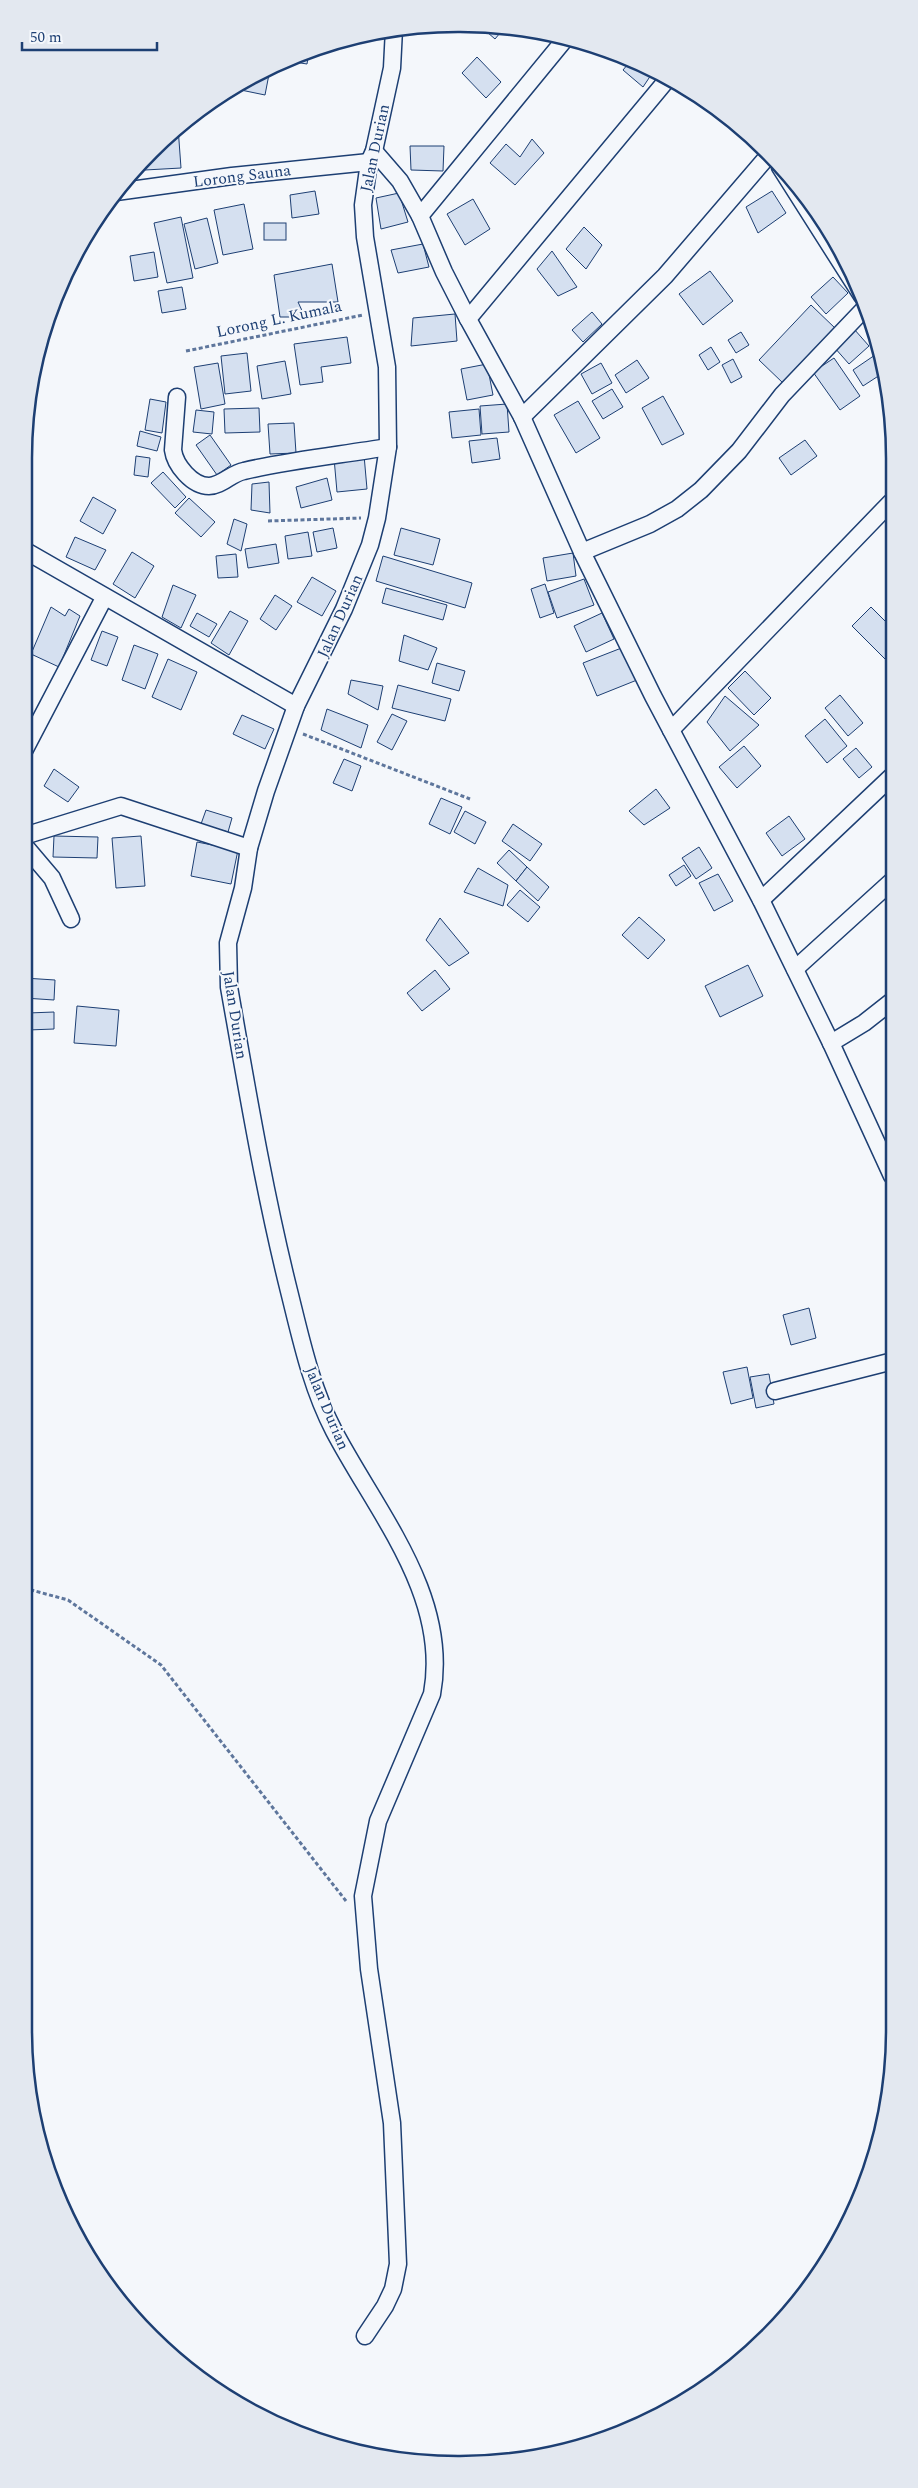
<svg xmlns="http://www.w3.org/2000/svg" width="918" height="2488" font-family="Spectral,serif">
	<style>
		.building { fill: #d5e0f0; stroke: #1d3f73 }
		.lines { fill: none; stroke-linecap: round; stroke-linejoin: round }
		.minor-casing { stroke: #1d3f73; stroke-width: 19 }
		.path { stroke: #5e769c; stroke-width: 3; stroke-dasharray: 4 2.5; stroke-linecap: butt }
		.minor { stroke: #f4f7fb; stroke-width: 16 }
		.labels { text-anchor: middle; dominant-baseline: central; stroke-width: 4; stroke-linejoin: round; paint-order: stroke }
		.street-label { font-size: 16px; fill: #1d3f73; stroke: #f4f7fb }
		.rim { fill: none; stroke: #1d3f73; stroke-width: 2.5 }
	</style>
	<rect width="100%" height="100%" fill="#f4f7fb"/>
	<g class="building">
		<polygon points="479,25 488,25 505,27 495,39"/>
		<polygon points="309,51 307,64 288,61"/>
		<polygon points="477,57 501,82 486,98 462,73"/>
		<polygon points="628,64 651,75 643,87 623,70"/>
		<polygon points="270,69 265,95 236,89 242,82"/>
		<polygon points="178,127 181,168 145,170 144,162"/>
		<polygon points="532,139 544,153 515,185 490,163 506,144 520,157"/>
		<polygon points="410,146 444,146 443,171 411,170"/>
		<polygon points="315,191 319,214 292,218 290,195"/>
		<polygon points="772,191 786,213 758,233 746,207"/>
		<polygon points="399,193 408,222 381,229 376,198"/>
		<polygon points="473,199 490,229 465,245 447,214"/>
		<polygon points="244,204 253,249 223,255 214,210"/>
		<polygon points="181,217 193,278 167,283 154,223"/>
		<polygon points="207,218 218,263 195,269 184,224"/>
		<rect x="264" y="223" width="22" height="17"/>
		<polygon points="584,227 602,245 586,269 566,249"/>
		<polygon points="423,244 429,267 398,273 391,250"/>
		<polygon points="552,251 577,287 558,296 537,269"/>
		<polygon points="154,252 158,277 134,281 130,256"/>
		<polygon points="332,264 338,302 298,302 305,317 280,317 274,275"/>
		<polygon points="710,271 733,301 703,325 679,294"/>
		<polygon points="833,277 848,293 826,314 811,297"/>
		<polygon points="182,287 186,309 162,313 158,291"/>
		<polygon points="811,305 836,329 784,384 759,360"/>
		<polygon points="592,312 602,324 583,342 572,330"/>
		<polygon points="455,314 457,341 411,346 413,318"/>
		<polygon points="854,329 869,346 849,364 834,347"/>
		<polygon points="741,332 749,345 736,353 728,340"/>
		<polygon points="347,337 351,363 321,367 323,382 300,385 294,344"/>
		<polygon points="711,347 720,362 708,370 699,355"/>
		<polygon points="247,353 251,391 225,394 221,356"/>
		<polygon points="875,355 883,373 863,386 853,370"/>
		<polygon points="834,358 860,396 840,410 813,372"/>
		<polygon points="733,359 742,377 731,383 722,365"/>
		<polygon points="637,360 649,378 626,393 615,375"/>
		<polygon points="285,361 291,394 262,399 257,366"/>
		<polygon points="218,363 225,404 201,409 194,367"/>
		<polygon points="601,363 612,383 592,394 581,374"/>
		<polygon points="487,364 493,395 467,400 461,369"/>
		<polygon points="612,389 623,407 603,419 592,401"/>
		<polygon points="663,396 684,434 662,445 642,408"/>
		<polygon points="150,399 166,402 162,433 145,430"/>
		<polygon points="578,401 600,438 576,453 554,415"/>
		<polygon points="507,404 509,432 482,434 480,406"/>
		<polygon points="259,408 260,432 225,433 224,409"/>
		<polygon points="479,409 481,435 452,438 449,412"/>
		<polygon points="196,410 214,412 212,434 193,432"/>
		<polygon points="294,423 296,453 270,454 268,424"/>
		<polygon points="140,431 161,437 157,451 137,446"/>
		<polygon points="210,435 231,465 217,475 196,445"/>
		<polygon points="497,438 500,459 472,463 469,441"/>
		<polygon points="805,440 817,456 791,475 779,458"/>
		<polygon points="364,455 367,489 337,492 334,458"/>
		<polygon points="136,456 150,458 148,477 134,475"/>
		<polygon points="163,472 186,497 175,508 151,483"/>
		<polygon points="327,478 332,500 301,508 296,487"/>
		<polygon points="269,482 270,513 251,510 252,484"/>
		<polygon points="93,497 116,510 103,534 80,521"/>
		<polygon points="189,498 215,522 201,537 175,513"/>
		<polygon points="234,519 247,524 241,551 227,544"/>
		<polygon points="333,528 337,548 317,552 313,532"/>
		<polygon points="401,528 440,539 433,565 394,555"/>
		<polygon points="308,532 312,556 288,559 285,536"/>
		<polygon points="75,537 106,550 95,570 66,557"/>
		<polygon points="276,544 279,563 248,568 245,549"/>
		<polygon points="132,552 154,566 135,598 113,584"/>
		<polygon points="573,553 576,576 547,581 543,558"/>
		<polygon points="236,554 238,577 218,578 216,556"/>
		<polygon points="383,556 472,583 465,608 376,581"/>
		<polygon points="312,577 336,591 322,616 297,602"/>
		<polygon points="584,579 594,605 557,618 548,592"/>
		<polygon points="545,584 554,613 540,618 531,589"/>
		<polygon points="173,585 196,595 181,628 162,617"/>
		<polygon points="386,588 447,605 443,620 382,603"/>
		<polygon points="275,595 292,606 276,630 260,619"/>
		<polygon points="24,604 31,608 24,622"/>
		<polygon points="51,607 65,616 69,609 80,616 59,667 31,654"/>
		<polygon points="871,607 891,627 891,653 885,659 852,626"/>
		<polygon points="230,611 248,621 229,655 211,643"/>
		<polygon points="197,613 217,624 209,637 190,626"/>
		<polygon points="602,613 614,639 586,652 574,626"/>
		<polygon points="102,631 118,637 107,666 91,660"/>
		<polygon points="404,635 437,648 428,670 399,661"/>
		<polygon points="134,645 158,654 145,689 122,680"/>
		<polygon points="624,647 637,680 597,696 583,663"/>
		<polygon points="168,659 197,672 181,710 152,697"/>
		<polygon points="437,663 465,671 459,691 432,683"/>
		<polygon points="745,671 771,698 754,715 728,688"/>
		<polygon points="351,680 383,686 378,710 348,694"/>
		<polygon points="398,685 451,699 445,721 392,708"/>
		<polygon points="840,695 863,723 848,736 825,708"/>
		<polygon points="725,696 759,725 730,751 707,722"/>
		<polygon points="327,709 368,725 361,748 321,730"/>
		<polygon points="392,714 407,721 392,750 377,742"/>
		<polygon points="242,715 274,729 265,749 233,734"/>
		<polygon points="825,719 847,746 827,763 805,736"/>
		<polygon points="744,746 761,766 737,788 719,767"/>
		<polygon points="856,748 872,767 859,778 843,759"/>
		<polygon points="344,759 361,766 352,791 333,783"/>
		<polygon points="54,769 79,787 68,802 44,786"/>
		<polygon points="656,789 670,808 644,825 629,811"/>
		<polygon points="441,798 462,807 450,834 429,824"/>
		<polygon points="206,810 232,818 228,832 201,824"/>
		<polygon points="465,811 486,822 475,844 454,832"/>
		<polygon points="789,816 805,839 782,856 766,833"/>
		<polygon points="513,824 542,844 530,861 502,841"/>
		<polygon points="54,836 98,837 97,858 53,857"/>
		<polygon points="141,836 145,886 116,888 112,838"/>
		<polygon points="197,842 238,850 231,884 191,876"/>
		<polygon points="699,847 712,868 696,879 682,858"/>
		<polygon points="509,850 527,867 516,881 497,863"/>
		<polygon points="684,865 691,876 676,886 669,875"/>
		<polygon points="527,867 549,887 538,901 516,881"/>
		<polygon points="478,868 508,885 503,906 464,892"/>
		<polygon points="718,874 733,901 714,911 699,883"/>
		<polygon points="520,890 540,907 528,922 507,905"/>
		<polygon points="639,917 665,940 648,959 622,935"/>
		<polygon points="440,918 469,953 449,966 426,940"/>
		<polygon points="748,965 763,996 720,1017 705,986"/>
		<polygon points="435,970 450,989 422,1011 407,993"/>
		<polygon points="24,978 55,980 54,1000 24,998"/>
		<polygon points="77,1006 119,1010 116,1046 74,1043"/>
		<polygon points="54,1012 54,1029 28,1030 28,1013"/>
		<polygon points="809,1308 816,1338 791,1345 783,1315"/>
		<polygon points="747,1367 753,1398 731,1404 723,1372"/>
		<polygon points="769,1374 774,1404 756,1408 750,1377"/>
	</g>
	<g class="lines">
		<g class="minor-casing">
			<g id="minor">
				<polyline points="666,81 468,319 522,417 582,552 653,696 761,900 831,1043 892,1176"/>
				<polyline points="374,151 400,181 420,216 566,38"/>
				<polyline points="780,167 862,296"/>
				<polyline points="116,192 232,176 369,162"/>
				<polyline points="420,216 444,272 468,319"/>
				<path d="M 177,397 L 173,450 C 175,465 192,486 209,486 C 221,486 232,473 244,471 C 290,460 340,455 388,447"/>
				<polyline points="522,417 665,276 768,156"/>
				<polyline points="24,550 296,706"/>
				<polyline points="582,552 650,524 677,509 701,490 739,451 782,395 865,308"/>
				<polyline points="671,730 891,502"/>
				<polyline points="24,751 104,598"/>
				<polyline points="24,836 121,806 249,848"/>
				<polyline points="24,845 52,878 71,919"/>
				<polyline points="761,900 891,777"/>
				<polyline points="795,969 892,881"/>
				<polyline points="831,1043 864,1023 892,1001"/>
				<polyline points="775,1391 893,1361"/>
				<path d="M 365,2336 L 385,2306 L 393,2289 L 398,2264 L 392,2123 L 369,1969 L 363,1896 L 378,1821 L 432,1694 C 450,1596 377,1513 334,1431 C 311,1387 301,1339 289,1291 C 264,1191 247,1089 229,987 L 228,943 L 243,888 L 249,848 L 266,791 L 296,706 L 344,609 L 370,545 L 377,518 L 388,447 L 387,367 L 365,237 L 363,205 L 369,162 L 374,151 L 392,68 L 394,29"/>
			</g>
		</g>
		<g class="path">
			<polyline points="186,351 363,315"/>
			<polyline points="268,521 361,518"/>
			<polyline points="303,734 470,799"/>
			<polyline points="24,1588 68,1600 161,1665 346,1901"/>
		</g>
		<use href="#minor" class="minor"/>
	</g>
	<g class="labels">
		<g class="street-label">
			<text transform="translate(375 148) rotate(-78)">Jalan Durian</text>
			<text transform="translate(242 176) rotate(-7)">Lorong Sauna</text>
			<text transform="translate(279 319) rotate(-12)">Lorong L. Kumala</text>
			<text transform="translate(340 616) rotate(-66)">Jalan Durian</text>
			<text transform="translate(235 1015) rotate(81)">Jalan Durian</text>
			<text transform="translate(327 1408) rotate(67)">Jalan Durian</text>
		</g>
	</g>
	<path d="M0 0H918V2488H0ZM458 32H460A426 426 0 0 1 886 458V2030A426 426 0 0 1 460 2456H458A426 426 0 0 1 32 2030V458A426 426 0 0 1 458 32Z" fill="#e3e8f0" fill-rule="evenodd"/>
	<path class="rim" d="M458 32H460A426 426 0 0 1 886 458V2030A426 426 0 0 1 460 2456H458A426 426 0 0 1 32 2030V458A426 426 0 0 1 458 32Z"/>
	<path d="M22 42v8h135v-8" fill="none" stroke="#1d3f73" stroke-width="2.5"/>
	<text x="30" y="42" font-size="15" fill="#1d3f73" stroke="#f4f7fb" stroke-width="4" paint-order="stroke">50 m</text>
</svg>
